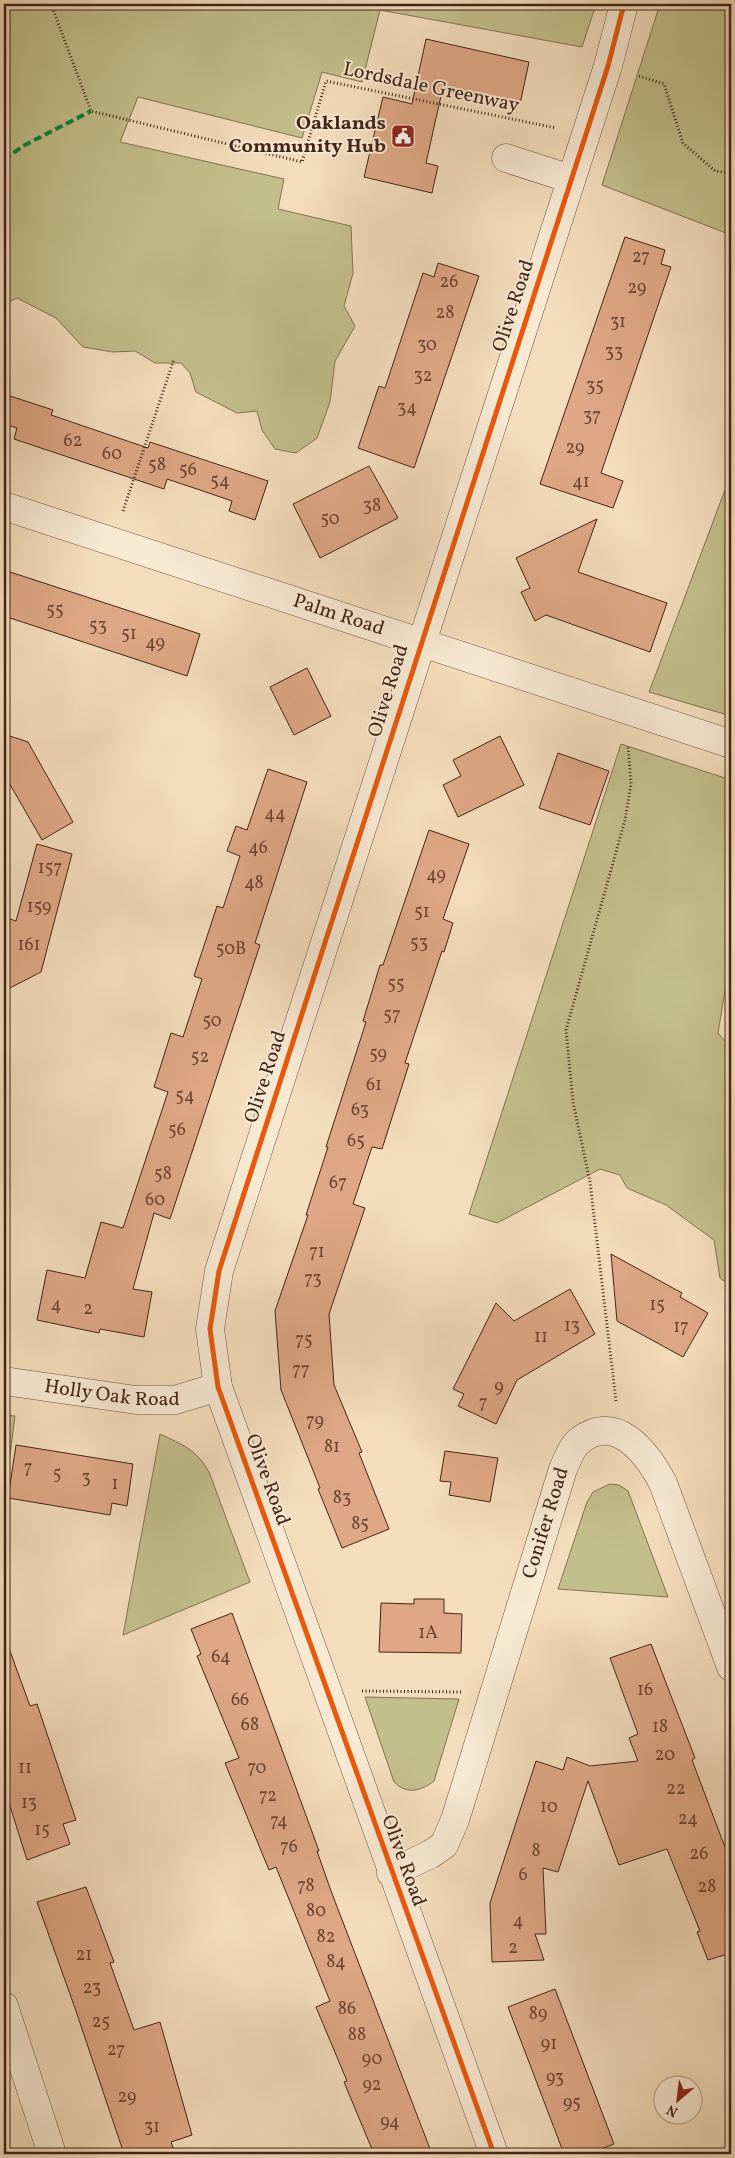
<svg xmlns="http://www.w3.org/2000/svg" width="735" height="2158" font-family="Vollkorn,serif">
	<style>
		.green { fill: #c3bf8c; stroke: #837252 }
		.building { fill: #dfa785; stroke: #432418 }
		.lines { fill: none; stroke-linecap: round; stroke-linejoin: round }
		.minor-casing { stroke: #6f5241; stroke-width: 29 }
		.path { stroke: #432418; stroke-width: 3; stroke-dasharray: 1 2.5; stroke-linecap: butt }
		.minor { stroke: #f8e9d3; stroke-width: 28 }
		.quiet { stroke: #00873e; stroke-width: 4; stroke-dasharray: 8 4; stroke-linecap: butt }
		.cycleway-casing { stroke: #f8e9d3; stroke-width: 8 }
		.cycleway { stroke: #e8590c; stroke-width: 5 }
		.labels { text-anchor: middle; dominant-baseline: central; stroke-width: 4; stroke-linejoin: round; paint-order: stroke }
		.number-label { font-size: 18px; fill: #6a4533 }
		.street-label { font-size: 20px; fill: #432418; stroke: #f8e9d3 }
		.poi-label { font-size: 20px; font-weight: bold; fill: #432418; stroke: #f8e9d3; text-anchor: end }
	</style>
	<rect width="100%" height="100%" fill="#f4ddbc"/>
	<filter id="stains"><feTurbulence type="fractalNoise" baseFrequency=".004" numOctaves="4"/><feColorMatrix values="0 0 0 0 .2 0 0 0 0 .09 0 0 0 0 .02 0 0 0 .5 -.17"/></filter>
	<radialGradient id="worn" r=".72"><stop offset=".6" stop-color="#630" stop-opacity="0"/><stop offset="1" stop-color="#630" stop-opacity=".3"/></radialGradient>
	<g class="green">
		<polygon points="4,4 596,4 582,47 380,10 362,82 322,72 302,138 138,97 120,142 284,179 278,209 351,226 353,273 344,306 355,326 335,361 330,402 317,438 296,453 275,449 262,430 257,411 237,413 196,392 190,373 181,363 155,363 135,351 113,352 83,347 56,318 17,298 4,304"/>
		<polygon points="660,4 731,4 731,235 602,185"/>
		<polygon points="731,474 731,716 649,692"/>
		<polygon points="621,744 731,780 731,954 718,1033 731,1048 731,1286 720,1278 714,1240 666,1205 627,1188 620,1175 600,1169 497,1223 469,1214"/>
		<polygon points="4,1415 15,1416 9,1463 4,1464"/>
		<path d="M 160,1434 C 183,1445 196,1449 209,1472 L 250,1582 L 123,1635 Z"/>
		<polygon points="610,1484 619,1485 628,1491 668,1597 558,1589 587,1502 593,1492"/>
		<path d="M 365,1697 L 459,1699 L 434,1781 C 421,1791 407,1795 394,1782 Z"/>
	</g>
	<g class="building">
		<polygon points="426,39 529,62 520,104 443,87 426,163 438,166 432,193 364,177 383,97 412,104"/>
		<polygon points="625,237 665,250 661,264 671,267 601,473 623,481 613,508 540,484"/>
		<polygon points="438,263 479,276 414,468 358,448 379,386 385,388 423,273 434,277"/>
		<polygon points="4,394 53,410 51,415 98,431 148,448 150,442 268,481 255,520 229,511 232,501 200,490 167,479 164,489 14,439 17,428 4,424"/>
		<polygon points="369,466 398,518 320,558 293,504"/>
		<polygon points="597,519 578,572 667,603 650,652 546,615 535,621 521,592 530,588 516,558"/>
		<polygon points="4,570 200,634 187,676 4,616"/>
		<polygon points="307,668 331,716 294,735 270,687"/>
		<polygon points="4,734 28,742 73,822 42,840 4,774"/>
		<polygon points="500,736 524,785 458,817 443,785 461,776 453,760"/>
		<polygon points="558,753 609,771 590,825 539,808"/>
		<polygon points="268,769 307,782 255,943 260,945 170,1219 154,1213 133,1289 152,1292 144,1337 100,1329 99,1333 37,1320 47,1270 85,1278 101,1222 123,1228 168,1092 154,1087 171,1033 183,1037 202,979 194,976 217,906 223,908 240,856 227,851 236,826 247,830"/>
		<polygon points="429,830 469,844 443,919 453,923 444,952 442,951 405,1063 409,1064 382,1149 372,1147 353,1204 365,1208 329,1314 334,1385 362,1452 359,1453 389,1529 342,1548 318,1489 320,1488 281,1390 275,1311 308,1215 306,1215 328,1147 326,1147 366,1022 363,1021 380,965 383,965"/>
		<polygon points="37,844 72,854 41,972 4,991 4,917 16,921"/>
		<polygon points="611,1254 682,1293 680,1297 708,1313 683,1357 617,1321"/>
		<polygon points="570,1289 595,1334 517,1380 496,1424 458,1406 464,1394 453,1389 496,1303 514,1321"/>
		<polygon points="16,1445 133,1464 127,1506 112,1503 110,1515 8,1498"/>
		<polygon points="445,1451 498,1458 490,1502 449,1495 451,1482 440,1481"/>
		<polygon points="414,1599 444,1599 444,1613 462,1614 461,1653 379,1652 381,1603 414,1604"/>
		<polygon points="232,1613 319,1851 317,1851 331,1891 432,2154 374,2154 344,2082 347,2081 316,2007 330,2001 276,1867 269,1870 225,1763 239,1758 197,1656 201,1654 191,1629"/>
		<polygon points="7,1643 30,1706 37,1704 76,1820 63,1824 70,1844 27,1860 4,1787 4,1644"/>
		<polygon points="651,1644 695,1758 692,1760 731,1863 731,1953 708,1960 697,1932 700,1931 667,1849 619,1865 588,1781 558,1872 543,1868 546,1934 535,1934 544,1960 492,1962 490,1903 536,1761 563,1770 567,1757 590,1766 638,1761 629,1738 638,1734 610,1658"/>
		<polygon points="86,1887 114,1962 110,1963 134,2030 160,2022 192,2135 171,2142 175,2154 124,2154 76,2011 37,1902"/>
		<polygon points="555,1989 614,2144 589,2154 564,2154 508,2007"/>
	</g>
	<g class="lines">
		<g class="minor-casing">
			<g id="minor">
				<polyline points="506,158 571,179"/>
				<path id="s1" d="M 4,506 L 731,744"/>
				<path id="s2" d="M 4,1381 L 136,1400 L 175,1400 L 218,1387"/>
				<path id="s3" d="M 391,1873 L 431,1854 L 444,1845 L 455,1820 L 563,1469 C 567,1461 571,1448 578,1442 C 615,1410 647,1453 663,1483 L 731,1667"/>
				<polyline points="4,2006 52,2154"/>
				<polyline points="494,2154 218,1387 210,1329 219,1271 608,66 624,4"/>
			</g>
		</g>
		<g class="path">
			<polyline points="51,4 91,111 302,162 326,81 556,128"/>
			<polyline points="639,76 664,84 683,143 715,171 731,173"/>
			<polyline points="123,511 174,359"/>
			<polyline points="616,1401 590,1182 573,1102 566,1030 625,820 631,784 628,745"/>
			<polyline points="362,1691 461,1692"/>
		</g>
		<use href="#minor" class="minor"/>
		<polyline class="quiet" points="4,160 23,146 91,111"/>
		<g class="cycleway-casing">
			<polyline id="cycleway" points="494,2154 218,1387 210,1329 219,1271 608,66 624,4"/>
		</g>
		<use href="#cycleway" class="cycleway"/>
	</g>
	<defs>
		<g id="civic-square" transform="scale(1.25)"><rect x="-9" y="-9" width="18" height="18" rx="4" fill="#8f2418" stroke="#f8e9d3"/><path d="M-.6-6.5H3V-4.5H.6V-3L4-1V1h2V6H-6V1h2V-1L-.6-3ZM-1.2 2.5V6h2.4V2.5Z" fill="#fff"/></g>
	</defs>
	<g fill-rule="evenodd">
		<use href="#civic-square" x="403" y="136"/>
	</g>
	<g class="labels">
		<g class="number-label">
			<text x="641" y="257">27</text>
			<text x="449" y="282">26</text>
			<text x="637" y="288">29</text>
			<text x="445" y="313">28</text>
			<text x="618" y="322">31</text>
			<text x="427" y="345">30</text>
			<text x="614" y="352">33</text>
			<text x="423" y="376">32</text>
			<text x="595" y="386">35</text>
			<text x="407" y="408">34</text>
			<text x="592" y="416">37</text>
			<text x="73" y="441">62</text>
			<text x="575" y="448">29</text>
			<text x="112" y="454">60</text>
			<text x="157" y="465">58</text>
			<text x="188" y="470">56</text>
			<text x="220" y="481">54</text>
			<text x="581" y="482">41</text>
			<text x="372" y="506">38</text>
			<text x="330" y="519">50</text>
			<text x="55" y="610">55</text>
			<text x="98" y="626">53</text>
			<text x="129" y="634">51</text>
			<text x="155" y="643">49</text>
			<text x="275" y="814">44</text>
			<text x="258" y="848">46</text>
			<text x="50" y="868">157</text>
			<text x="436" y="875">49</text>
			<text x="254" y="883">48</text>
			<text x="39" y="907">159</text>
			<text x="422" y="912">51</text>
			<text x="419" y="943">53</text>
			<text x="29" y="945">161</text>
			<text x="231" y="949">50B</text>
			<text x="396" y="984">55</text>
			<text x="392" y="1015">57</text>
			<text x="212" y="1021">50</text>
			<text x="378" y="1054">59</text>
			<text x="200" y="1057">52</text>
			<text x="374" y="1085">61</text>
			<text x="185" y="1096">54</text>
			<text x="360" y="1110">63</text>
			<text x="177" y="1130">56</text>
			<text x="356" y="1141">65</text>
			<text x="163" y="1174">58</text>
			<text x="338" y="1183">67</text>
			<text x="155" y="1200">60</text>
			<text x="317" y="1252">71</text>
			<text x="313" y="1279">73</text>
			<text x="56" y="1305">4</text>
			<text x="657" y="1305">15</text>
			<text x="88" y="1309">2</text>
			<text x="572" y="1326">13</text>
			<text x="681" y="1327">17</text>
			<text x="541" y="1337">11</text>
			<text x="304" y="1340">75</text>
			<text x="301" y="1370">77</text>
			<text x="499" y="1387">9</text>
			<text x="483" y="1403">7</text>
			<text x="315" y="1421">79</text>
			<text x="332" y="1447">81</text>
			<text x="28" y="1468">7</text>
			<text x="57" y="1474">5</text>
			<text x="86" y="1478">3</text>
			<text x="115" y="1484">1</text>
			<text x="342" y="1498">83</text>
			<text x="360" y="1524">85</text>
			<text x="428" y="1633">1A</text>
			<text x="221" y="1657">64</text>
			<text x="645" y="1690">16</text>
			<text x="240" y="1700">66</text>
			<text x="250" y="1725">68</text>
			<text x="660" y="1727">18</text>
			<text x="665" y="1755">20</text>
			<text x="25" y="1768">11</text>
			<text x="257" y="1768">70</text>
			<text x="676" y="1789">22</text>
			<text x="268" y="1796">72</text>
			<text x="29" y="1803">13</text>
			<text x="549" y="1807">10</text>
			<text x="688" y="1819">24</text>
			<text x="279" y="1821">74</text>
			<text x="42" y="1830">15</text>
			<text x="289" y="1847">76</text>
			<text x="536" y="1851">8</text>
			<text x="699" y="1854">26</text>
			<text x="523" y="1875">6</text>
			<text x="306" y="1886">78</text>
			<text x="707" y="1887">28</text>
			<text x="316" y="1911">80</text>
			<text x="518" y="1921">4</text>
			<text x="326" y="1937">82</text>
			<text x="513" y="1948">2</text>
			<text x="84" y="1955">21</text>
			<text x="336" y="1962">84</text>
			<text x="92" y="1988">23</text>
			<text x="347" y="2009">86</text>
			<text x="538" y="2014">89</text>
			<text x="101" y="2022">25</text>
			<text x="357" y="2035">88</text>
			<text x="549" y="2044">91</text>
			<text x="116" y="2050">27</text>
			<text x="372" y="2059">90</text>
			<text x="555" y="2078">93</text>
			<text x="372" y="2085">92</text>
			<text x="127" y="2097">29</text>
			<text x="572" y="2103">95</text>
			<text x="390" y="2122">94</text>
			<text x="152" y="2127">31</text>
		</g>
		<g class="street-label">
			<text transform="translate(431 88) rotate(12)">Lordsdale Greenway</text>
			<text transform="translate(514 306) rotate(-72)">Olive Road</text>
			<text stroke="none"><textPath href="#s1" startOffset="352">Palm Road</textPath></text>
			<text transform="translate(389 691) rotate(-73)">Olive Road</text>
			<text transform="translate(266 1077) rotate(-72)">Olive Road</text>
			<text stroke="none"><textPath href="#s2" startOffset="109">Holly Oak Road</textPath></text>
			<text transform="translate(267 1480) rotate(70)">Olive Road</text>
			<text stroke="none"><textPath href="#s3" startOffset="398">Conifer Road</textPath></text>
			<text transform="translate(403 1861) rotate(70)">Olive Road</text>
		</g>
		<g class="poi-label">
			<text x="386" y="124">Oaklands<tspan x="386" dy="23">Community Hub</tspan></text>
		</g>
	</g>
	<rect width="735" height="2158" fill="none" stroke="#f4ddbc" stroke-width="20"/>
	<rect x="5" y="5" width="725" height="2148" fill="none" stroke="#432418" stroke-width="2.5"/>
	<rect x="10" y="10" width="715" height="2138" fill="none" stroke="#432418"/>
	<g transform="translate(678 2100) rotate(208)"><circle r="24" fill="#f8e9d3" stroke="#b09a88"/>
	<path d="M0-4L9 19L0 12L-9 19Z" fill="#8f2418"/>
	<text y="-8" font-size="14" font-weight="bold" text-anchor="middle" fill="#432418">N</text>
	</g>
	<rect width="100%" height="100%" filter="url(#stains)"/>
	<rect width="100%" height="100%" fill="url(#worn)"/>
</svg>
